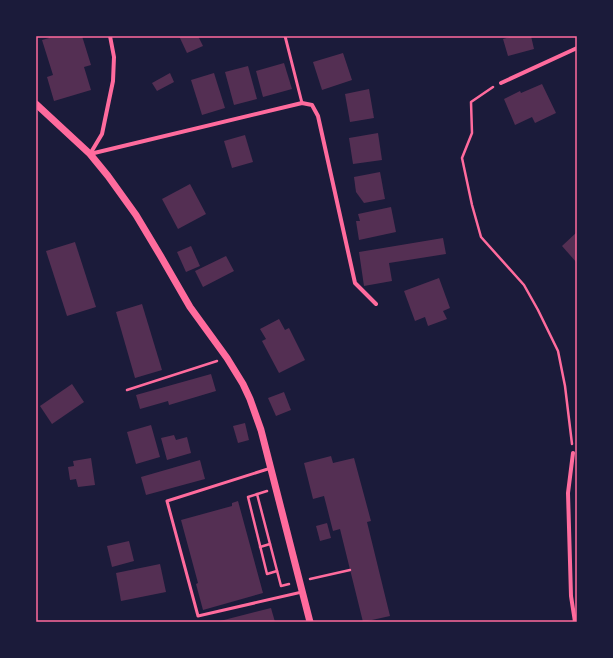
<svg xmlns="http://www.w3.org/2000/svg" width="613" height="658" font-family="Arial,sans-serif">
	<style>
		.building { fill: #542f53 }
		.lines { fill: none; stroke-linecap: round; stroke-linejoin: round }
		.path { stroke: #ff6b9d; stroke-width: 2.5 }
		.service { stroke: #ff6b9d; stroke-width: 3 }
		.minor { stroke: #ff6b9d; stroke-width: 4 }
		.tertiary { stroke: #ff6b9d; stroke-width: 7 }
		.neatline { fill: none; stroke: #ff6b9d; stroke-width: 1.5 }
	</style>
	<rect width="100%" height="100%" fill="#1b1b3a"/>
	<g class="building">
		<polygon points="48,36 82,36 91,65 84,67 91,90 54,101 47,77 53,75 42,40 49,38"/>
		<polygon points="179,36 198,36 203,46 187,53"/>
		<polygon points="510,36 531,36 534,49 508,56 503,39 510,37"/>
		<polygon points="343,53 352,80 322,90 313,62"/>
		<polygon points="284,63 292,89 263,97 256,71"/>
		<polygon points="248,66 257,99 234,105 225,72"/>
		<polygon points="170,73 174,82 157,91 152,83"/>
		<polygon points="214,73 225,108 202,115 191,80"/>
		<polygon points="542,84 556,113 535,123 532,117 515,125 504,99 520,91 521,93"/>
		<polygon points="369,89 374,118 350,122 345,94"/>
		<polygon points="378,133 382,160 353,164 349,138"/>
		<polygon points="245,135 253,162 232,168 224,141"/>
		<polygon points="380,172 385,199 364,203 356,192 354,177"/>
		<polygon points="190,184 206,214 178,229 162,199"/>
		<polygon points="391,207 396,232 359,240 356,221 360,221 358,214"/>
		<polygon points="577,232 577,263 562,246"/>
		<polygon points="443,238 446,254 389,263 392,281 364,286 359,252"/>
		<polygon points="75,242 96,307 67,316 46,251"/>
		<polygon points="191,246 200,266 186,272 177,252"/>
		<polygon points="226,256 234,271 203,287 195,271"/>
		<polygon points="439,278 450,308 443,311 447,319 428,326 425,317 415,321 404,291"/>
		<polygon points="142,304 162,370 135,378 116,312"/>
		<polygon points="279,319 285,330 289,328 305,360 279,373 262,341 266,339 260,329"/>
		<polygon points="211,374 216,391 169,405 168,401 140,409 136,395"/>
		<polygon points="72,384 84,402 52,424 40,406"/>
		<polygon points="284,392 291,410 276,416 268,398"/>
		<polygon points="245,423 249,440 238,443 233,426"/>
		<polygon points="151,425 160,457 136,464 127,432"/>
		<polygon points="174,435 176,440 187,437 191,453 167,460 161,438"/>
		<polygon points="331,456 333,463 354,458 371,521 367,522 390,616 363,622 340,529 333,531 324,496 313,499 304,463"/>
		<polygon points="91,458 95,485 78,487 76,479 70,480 68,467 74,466 73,461"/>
		<polygon points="200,460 205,479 146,495 141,477"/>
		<polygon points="238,501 263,593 203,610 196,584 198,583 181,520 232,506 232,503"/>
		<polygon points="327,523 331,538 320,541 316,526"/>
		<polygon points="129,541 134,561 112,567 107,546"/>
		<polygon points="160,564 166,592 121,601 116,573"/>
		<polygon points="271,608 275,622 220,622 220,621"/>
	</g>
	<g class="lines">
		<g class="path">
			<polyline points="493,87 471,102 472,133 462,158 472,205 481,237 524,285 538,310 558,351 565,386 572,444"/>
			<polyline points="127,390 217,361"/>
			<polyline points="267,491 248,497 267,574 277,571"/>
			<polyline points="257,494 281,586 289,584"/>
			<polyline points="260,547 270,544"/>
			<polyline points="310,579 350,570"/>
		</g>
		<g class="service">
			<polyline points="285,36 302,103"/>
			<polyline points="271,468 167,501 198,616 302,592"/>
		</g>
		<g class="minor">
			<polyline points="501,83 577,48"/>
			<polyline points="90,154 302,103 312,105 318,116 355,283 376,304"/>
			<polyline points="90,154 102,134 113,81 114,57 110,36"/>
			<polyline points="573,453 568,493 571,596 575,622"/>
		</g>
		<polyline class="tertiary" points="36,104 90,154 108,176 136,215 160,255 190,307 227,358 243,384 250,399 261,430 310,622"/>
	</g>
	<rect width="613" height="658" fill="none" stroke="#1b1b3a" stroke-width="74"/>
	<rect x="37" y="37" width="539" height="584" class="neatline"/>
</svg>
